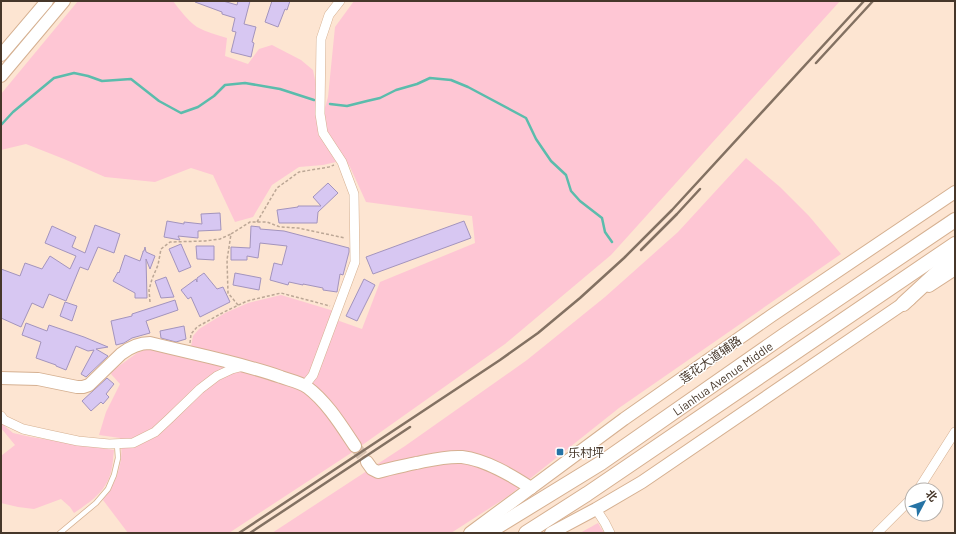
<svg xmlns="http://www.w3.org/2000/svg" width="956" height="534" font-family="Barlow,'Noto Sans SC',sans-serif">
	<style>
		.green { fill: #fec6d4 }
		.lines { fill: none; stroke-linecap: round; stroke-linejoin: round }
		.stream { stroke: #5bbcac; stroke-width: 2.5 }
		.building { fill: #d7c7f2; stroke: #a394bd }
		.secondary-tunnel { stroke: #d8c2b0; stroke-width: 12; stroke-dasharray: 12 6; stroke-linecap: butt }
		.lane-casing { stroke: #d5b091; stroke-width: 6 }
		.street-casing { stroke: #d5b091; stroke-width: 10 }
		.secondary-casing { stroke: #d5b091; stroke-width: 14 }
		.primary-casing { stroke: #d5b091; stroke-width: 16 }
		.path { stroke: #bca796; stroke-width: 1.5; stroke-dasharray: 3 2; stroke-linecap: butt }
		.lane { stroke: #fff; stroke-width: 4.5 }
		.street { stroke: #fff; stroke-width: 9 }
		.secondary { stroke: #fff; stroke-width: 12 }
		.primary { stroke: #fff; stroke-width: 14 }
		.rail { stroke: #837162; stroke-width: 2.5 }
		.poi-dot { fill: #2573a5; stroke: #fff; stroke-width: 1.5 }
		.labels { text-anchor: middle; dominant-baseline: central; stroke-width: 3; stroke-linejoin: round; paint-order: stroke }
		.street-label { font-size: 12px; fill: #46372a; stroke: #fff }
		.poi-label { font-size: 12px; fill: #46372a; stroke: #fff; text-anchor: start }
	</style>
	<rect width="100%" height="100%" fill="#fde5d2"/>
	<g class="green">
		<path d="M 78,1 L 173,1 C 180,10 187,20 197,27 C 206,32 217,35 227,38 L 225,56 L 248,64 L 259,49 L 272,45 L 301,60 L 313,70 L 317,89 L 320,136 L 336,162 L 323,165 L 299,167 L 272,185 L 253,217 L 235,222 L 213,175 L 191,168 L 155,182 L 105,177 L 64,159 L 26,144 L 1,150 L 1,94 Z"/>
		<path d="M 354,1 L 840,1 L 611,255 L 505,344 L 351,453 L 229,533 L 128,533 L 103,500 C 112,488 120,473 121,457 C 122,451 121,444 120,438 L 99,435 L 106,412 L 120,384 L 111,374 L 112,371 L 137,353 L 152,347 L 189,357 L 193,336 L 199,329 L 225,313 L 248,303 L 281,295 L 334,311 L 331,318 L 362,329 L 380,282 L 475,243 L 472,216 L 366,202 L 350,167 L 326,129 L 324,111 L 328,97 L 335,27 Z"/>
		<polygon points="746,158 780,187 809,216 841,254 619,408 507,497 451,533 272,533 405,446 527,360 605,297 678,232"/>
		<path d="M 1,423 L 13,433 L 31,437 L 114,450 C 113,457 113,465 111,472 C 106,492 90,502 74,513 L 70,507 L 61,499 L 34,509 L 18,507 L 1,503 L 1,456 L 15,445 L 1,428 Z"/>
		<polygon points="598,523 604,533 580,533"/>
	</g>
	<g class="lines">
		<g class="stream">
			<polyline points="330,104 347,106 367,101 380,98 396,90 417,84 430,78 451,80 468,87 526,118 536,139 551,161 566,175 571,191 580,201 602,218 605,232 612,242"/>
			<polyline points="1,125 13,112 54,78 74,73 88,76 102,81 131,79 159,101 181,113 198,107 214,96 225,85 245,83 280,89 314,100"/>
		</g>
	</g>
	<g class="building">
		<polygon points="195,1 223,1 237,5 238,1 250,1 244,24 256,27 252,42 254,43 251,57 231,52 236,32 232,31 235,18 222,14 222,12 195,2"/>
		<polygon points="272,1 290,1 287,10 285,9 278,27 265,22"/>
		<polygon points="328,183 338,193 318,212 317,223 279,223 277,210 298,207 298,206 321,206 313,197"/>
		<polygon points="220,213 221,230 198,231 198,238 178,236 180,240 164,237 167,221 184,224 184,222 202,224 201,214"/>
		<polygon points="464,221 471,238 373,274 366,257"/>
		<polygon points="95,225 120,234 114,253 98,247 88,270 80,267 66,301 49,294 43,308 32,303 21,327 1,318 1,269 20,276 25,263 42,269 50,256 70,269 76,256 45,243 52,226 76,237 72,247 85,253"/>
		<polygon points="251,226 260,227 260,229 284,231 349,248 349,252 343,275 340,274 337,292 323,290 323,288 303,284 303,285 289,282 288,285 270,280 274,263 282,265 287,246 260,243 258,258 247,256 247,260 231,260 231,247 250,248"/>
		<polygon points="181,244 191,267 179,272 169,249"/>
		<polygon points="196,246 214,246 214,260 197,259"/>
		<polygon points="145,247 146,252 155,256 150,269 146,259 147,298 135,298 135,293 113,281 118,272 119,273 125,255 140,261 143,252 143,251 144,251"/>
		<polygon points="204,273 217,289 223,287 230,302 200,317 191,297 188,299 181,290 196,279 197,282 197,278"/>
		<polygon points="235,273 261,278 259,290 233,285"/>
		<polygon points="166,277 174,297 161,298 155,281"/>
		<polygon points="364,279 375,285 357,321 346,316"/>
		<polygon points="175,300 178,310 146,321 150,333 132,338 124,343 116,345 111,321 132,316 132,314"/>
		<polygon points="65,302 77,306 72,321 60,316"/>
		<polygon points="26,323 47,331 49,325 84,337 108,347 96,349 108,356 86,377 81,374 94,350 88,351 76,346 66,370 56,366 56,365 36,358 41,342 22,335"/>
		<polygon points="184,326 186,339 176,342 161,338 160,331"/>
		<polygon points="107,378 114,384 106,394 109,397 103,404 101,402 91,411 82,401"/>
	</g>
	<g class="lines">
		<polyline class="secondary-tunnel" points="355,446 367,462"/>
		<g class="lane-casing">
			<polyline id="lane" points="60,533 96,503 108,489 114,475 118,458 117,444"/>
		</g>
		<g class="street-casing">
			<g id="street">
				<polyline points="305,385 313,375 355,262 354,194 342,162 323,133 320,114 321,39 329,15 340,1"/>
				<polyline points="1,416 4,420 23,429 50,435 78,441 109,444 133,443 155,432 170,418 200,389 217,376 232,369 244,366"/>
				<polyline points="918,490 955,432"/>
				<polyline points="596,509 605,523 610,533"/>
				<polyline points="877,533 912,498"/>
			</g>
		</g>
		<g class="secondary-casing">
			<g id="secondary">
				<polyline points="1,55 47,1"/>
				<polyline points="1,76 64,1"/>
				<polyline points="929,286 955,269"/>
				<path d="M 1,378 L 38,379 L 77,387 L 83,387 L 89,385 L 121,354 C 130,347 139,343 150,343 C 194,354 238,362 281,377 C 289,380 300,382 307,387 C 327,402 341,425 355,446"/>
				<path d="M 367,462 L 372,469 L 378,472 C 391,468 403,466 416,463 C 431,460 446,456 462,457 C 486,460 511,475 531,488"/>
				<polyline points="470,533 624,419 771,316 955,192"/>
				<polyline points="551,533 596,509 642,482 910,299"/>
			</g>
		</g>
		<g class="primary-casing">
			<g id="primary">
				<polyline points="903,304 955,256"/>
				<path id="s1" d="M 487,533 L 601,463 L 783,336 L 955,220"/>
				<polyline points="526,533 587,494 955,244"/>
			</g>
		</g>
		<g class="path">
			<polyline points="257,222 277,188 299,172 329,167 334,165"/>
			<polyline points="150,302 149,290 152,279 158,265 161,249 170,242 205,241 220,239 231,234"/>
			<polyline points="238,305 228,293 227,260 231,234 250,222 267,222 280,227 298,228 345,238"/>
			<polyline points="190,343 191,334 197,327 224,312 247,301 281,293 330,306"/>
		</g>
		<use href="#lane" class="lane"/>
		<use href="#street" class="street"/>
		<use href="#secondary" class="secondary"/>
		<use href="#primary" class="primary"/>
		<g class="rail">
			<polyline points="816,63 873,1"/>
			<polyline points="641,250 677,214 700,189"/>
			<polyline points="239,533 500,360 538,333 580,298 624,258 672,210 864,1"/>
			<polyline points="250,533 410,427"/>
		</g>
	</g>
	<rect class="poi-dot" x="556" y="448" width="8" height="8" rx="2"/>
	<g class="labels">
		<g class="street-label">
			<text transform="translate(710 359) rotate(-35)">莲花大道辅路</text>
			<text stroke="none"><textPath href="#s1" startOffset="282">Lianhua Avenue Middle</textPath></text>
		</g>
		<g class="poi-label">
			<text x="568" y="452">乐村坪</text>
		</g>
	</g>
	<rect width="956" height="534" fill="none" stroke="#46372a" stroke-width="4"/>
	<g transform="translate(924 502) rotate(49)"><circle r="19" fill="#ffffff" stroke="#b5afaa"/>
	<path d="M0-3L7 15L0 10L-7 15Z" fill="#2573a5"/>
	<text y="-6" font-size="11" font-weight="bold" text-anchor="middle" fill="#46372a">北</text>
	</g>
</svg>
